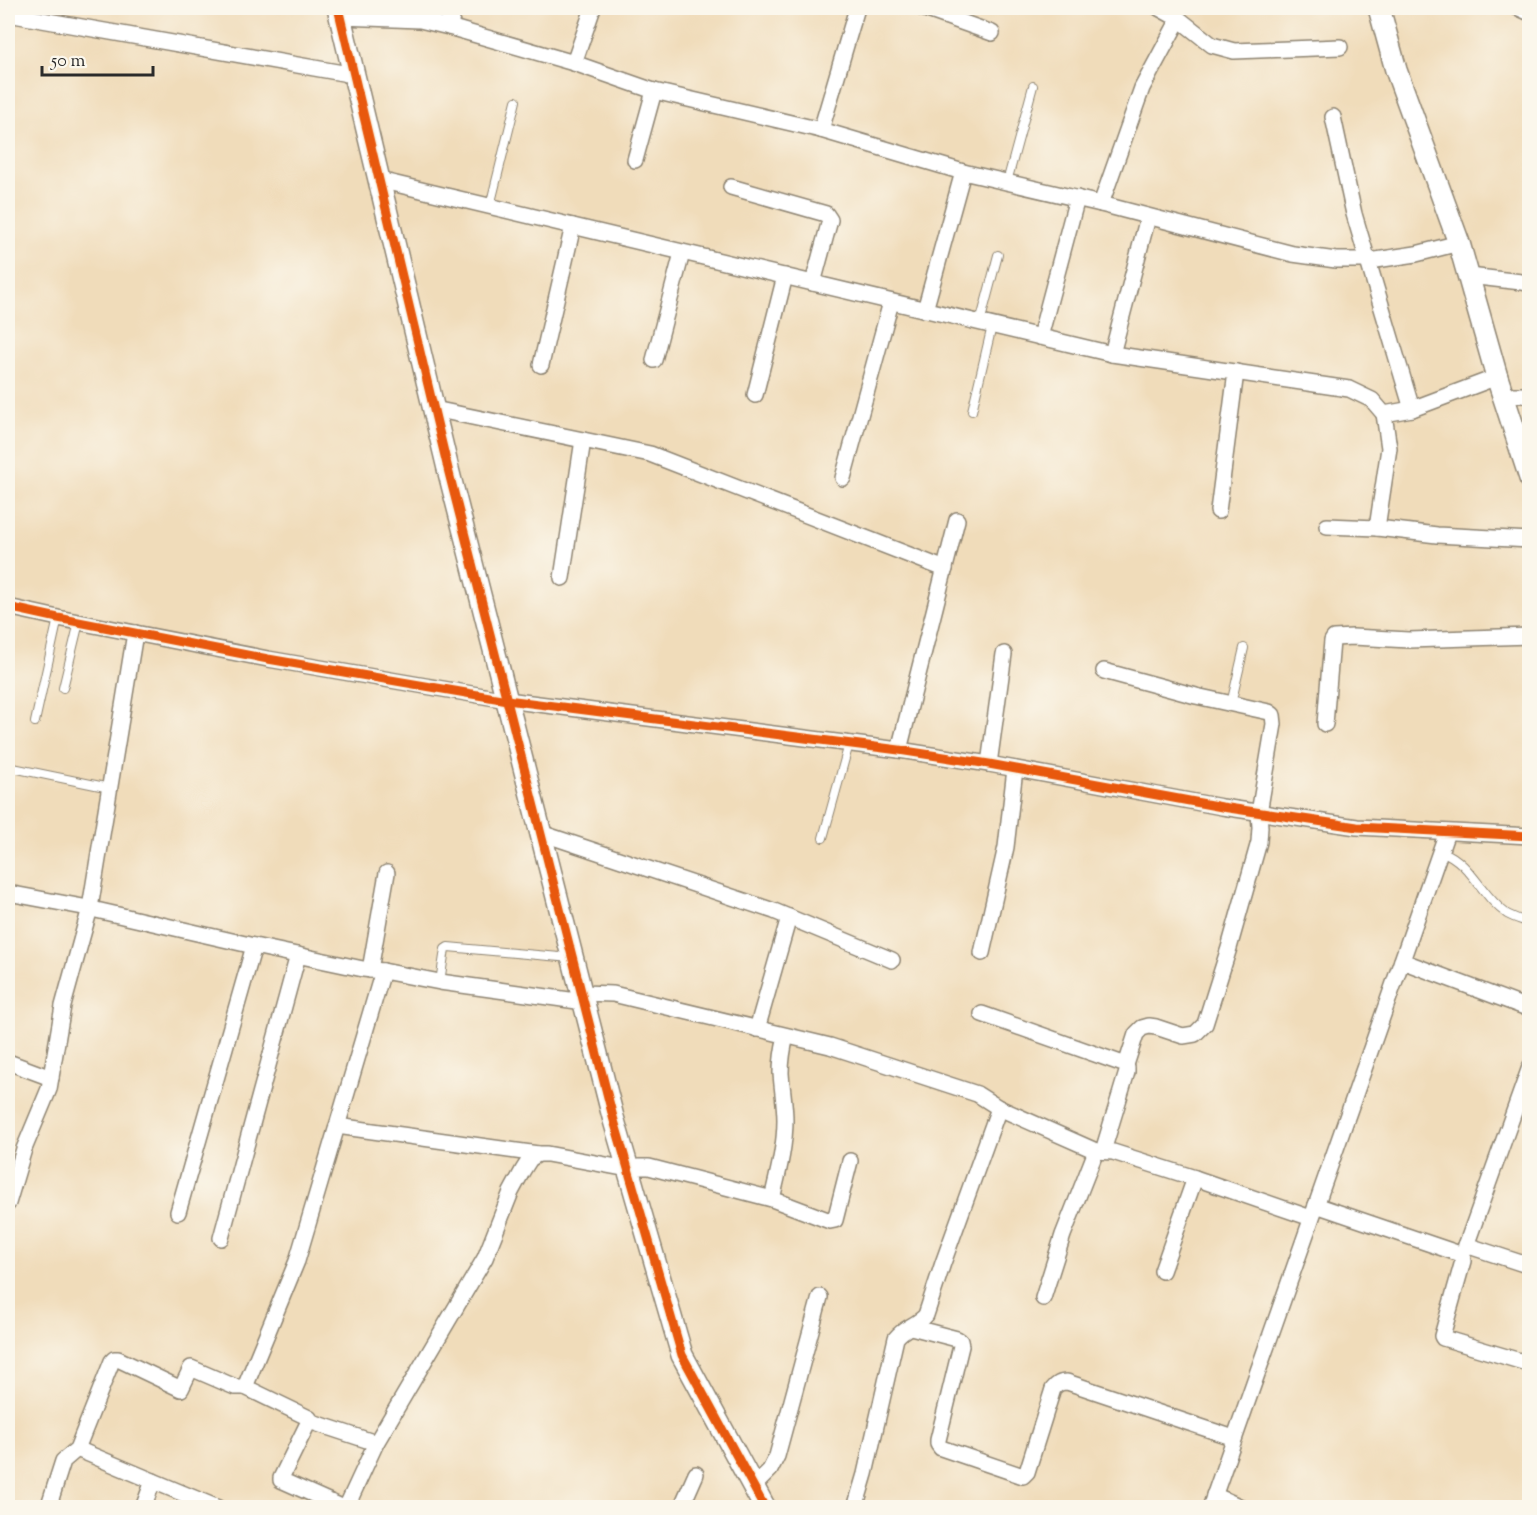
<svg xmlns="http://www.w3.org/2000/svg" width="1537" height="1515" font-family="'Sorts Mill Goudy',serif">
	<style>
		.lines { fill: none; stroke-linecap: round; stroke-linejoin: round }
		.lane-casing { stroke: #8e8472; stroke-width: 10 }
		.street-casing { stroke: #8e8472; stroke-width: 18 }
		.secondary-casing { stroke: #8e8472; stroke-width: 24 }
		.lane { stroke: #fff; stroke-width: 8 }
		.street { stroke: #fff; stroke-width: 15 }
		.secondary { stroke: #fff; stroke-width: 21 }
		.cycleway-casing { stroke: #fbf7ec; stroke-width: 13 }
		.cycleway { stroke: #e8590c; stroke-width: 9 }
	</style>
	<rect width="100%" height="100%" fill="#fbf7ec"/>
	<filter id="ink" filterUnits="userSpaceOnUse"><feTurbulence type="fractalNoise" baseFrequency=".0167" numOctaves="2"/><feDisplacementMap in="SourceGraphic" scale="12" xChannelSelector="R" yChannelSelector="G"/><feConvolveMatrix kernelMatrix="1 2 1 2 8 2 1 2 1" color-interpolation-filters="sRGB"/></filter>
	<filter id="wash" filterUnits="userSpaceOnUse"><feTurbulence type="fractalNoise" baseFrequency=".008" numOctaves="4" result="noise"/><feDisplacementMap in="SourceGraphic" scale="24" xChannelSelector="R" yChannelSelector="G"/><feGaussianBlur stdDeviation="1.35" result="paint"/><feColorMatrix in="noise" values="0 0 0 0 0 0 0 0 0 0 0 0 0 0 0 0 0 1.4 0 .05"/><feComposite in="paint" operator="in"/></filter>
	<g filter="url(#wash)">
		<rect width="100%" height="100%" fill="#f0dcba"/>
	</g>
	<g filter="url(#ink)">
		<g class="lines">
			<g class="lane-casing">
				<g id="lane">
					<polyline points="1007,182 1033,86"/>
					<polyline points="490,206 516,101"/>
					<polyline points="980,323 998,255"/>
					<polyline points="972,411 992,326"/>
					<polyline points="63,688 79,622"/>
					<polyline points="1231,704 1244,648"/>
					<polyline points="35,722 58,618"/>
					<polyline points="8,767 110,788"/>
					<polyline points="823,838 849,744"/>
					<path d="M 1441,851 C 1472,863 1481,896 1507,914 C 1514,918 1522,920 1530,923"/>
					<polyline points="440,982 445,949 448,947 571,958"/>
				</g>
			</g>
			<g class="street-casing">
				<g id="street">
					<polyline points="922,8 992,33"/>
					<polyline points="1519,8 1530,13"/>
					<polyline points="8,14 354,75"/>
					<polyline points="341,17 420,20 449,27 574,63 593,8"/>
					<polyline points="1179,19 1212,45 1234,51 1340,47"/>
					<polyline points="449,27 455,8"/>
					<polyline points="574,63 654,91 821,130 963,172 1101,204 1293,254 1336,260 1376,260 1416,254 1459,243"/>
					<polyline points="1333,117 1354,214 1412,409"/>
					<polyline points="821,130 857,8"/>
					<polyline points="635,160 654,91"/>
					<polyline points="379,180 1112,354 1349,389 1372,400 1384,414 1412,409 1497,377"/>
					<polyline points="731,187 826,214 830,220 813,283"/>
					<polyline points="1101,204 1142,88 1179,19 1159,8"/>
					<polyline points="1469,276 1530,283"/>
					<polyline points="925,310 963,172"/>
					<polyline points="1040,337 1077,198"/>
					<polyline points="1112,354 1148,217"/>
					<polyline points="654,360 682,253"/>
					<polyline points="541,365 573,226"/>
					<polyline points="755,395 785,276"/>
					<polyline points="1503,395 1530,395"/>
					<polyline points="434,409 650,454 945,569"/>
					<polyline points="843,478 891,302"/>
					<polyline points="1218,511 1236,372"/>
					<polyline points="1327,526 1377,528 1437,535 1530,540"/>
					<polyline points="1377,528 1389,448 1384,414"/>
					<polyline points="562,578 583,440"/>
					<polyline points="8,607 58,618 268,659 507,700 899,750 989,764 1222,807 1357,827 1530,836"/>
					<polyline points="1104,671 1196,696 1269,712 1273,715 1274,724 1259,813 1260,827 1259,842 1229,948 1205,1024 1195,1034 1183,1036 1156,1027 1149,1026 1142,1028 1136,1034 1126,1065"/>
					<polyline points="1325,724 1332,641 1334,638 1353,637 1409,640 1530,636"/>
					<polyline points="899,750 957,520"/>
					<polyline points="989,764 1004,654"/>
					<polyline points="541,833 774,911 892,960"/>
					<polyline points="8,893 83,907 254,946 363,969 383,971 440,982 584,1002"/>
					<polyline points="982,953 1006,847 1015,769"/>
					<polyline points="1402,961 1530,1009"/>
					<polyline points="370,970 387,873"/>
					<polyline points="581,993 613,994 830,1046 977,1094 999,1108 1096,1151 1113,1152 1195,1178 1311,1218"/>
					<polyline points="982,1014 1126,1065 1127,1068 1127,1072 1103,1151"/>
					<polyline points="757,1029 789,917"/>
					<polyline points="8,1062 51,1078"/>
					<polyline points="337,1126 538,1154"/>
					<path d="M 772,1199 C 778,1173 785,1147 785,1120 C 785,1105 782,1089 781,1073 C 781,1060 783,1048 786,1036"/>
					<polyline points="8,1203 24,1149 49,1089 63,1006 90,908 135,633"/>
					<polyline points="1316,1205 1460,1254 1463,1261 1442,1336 1443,1338 1530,1364"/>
					<polyline points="178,1212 254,946"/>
					<polyline points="221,1238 298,955"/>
					<polyline points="1466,1245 1530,1266"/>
					<polyline points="1462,1257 1530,1067"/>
					<polyline points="1162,1271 1195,1178"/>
					<polyline points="1043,1298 1063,1235 1096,1151"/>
					<path d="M 911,1327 L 957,1339 L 960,1341 L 961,1346 L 938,1440 L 938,1444 L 941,1448 L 1023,1476 L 1027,1472 L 1053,1389 C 1057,1384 1060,1382 1067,1382 L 1234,1438"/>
					<polyline points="309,1421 376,1443"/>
					<polyline points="77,1449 153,1481 218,1508"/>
					<polyline points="754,1486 770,1470 777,1456 820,1297"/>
					<polyline points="1214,1495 1243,1508"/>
					<polyline points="48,1508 63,1461 77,1449 112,1361 114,1359 118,1359 181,1389 191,1368 235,1387 245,1387"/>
					<polyline points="143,1508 153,1481"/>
					<polyline points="344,1508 281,1480 281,1478 309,1421 309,1418 245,1387 297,1261 383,971"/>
					<polyline points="346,1508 376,1443 485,1258 511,1192 523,1170 530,1159 538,1154 547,1154 628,1169 639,1167 649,1167 772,1199 830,1221 835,1220 850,1161"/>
					<polyline points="681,1508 696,1474"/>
					<path d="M 855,1508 L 865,1474 L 896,1338 C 904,1327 918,1325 926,1315 L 943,1263 L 999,1108"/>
					<polyline points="1210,1508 1447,832"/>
				</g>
			</g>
			<g class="secondary-casing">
				<g id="secondary">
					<polyline points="338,8 449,473 613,1117 682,1355 765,1508"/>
					<polyline points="1379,8 1396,70 1459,243 1497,377 1530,478"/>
				</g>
			</g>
			<use href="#lane" class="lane"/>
			<use href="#street" class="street"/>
			<use href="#secondary" class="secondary"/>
			<g class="cycleway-casing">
				<g id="cycleway">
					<polyline points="338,8 449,473 613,1117 682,1355 765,1508"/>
					<polyline points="8,607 58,618 268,659 507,700 899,750 989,764 1222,807 1357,827 1530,836"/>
				</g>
			</g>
			<use href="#cycleway" class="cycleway"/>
		</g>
	</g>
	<rect width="1537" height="1515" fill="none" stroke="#fbf7ec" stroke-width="30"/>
	<path d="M42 66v9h111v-9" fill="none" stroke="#2b2b2b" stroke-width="3"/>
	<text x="51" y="66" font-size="18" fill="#2b2b2b" stroke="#fbf7ec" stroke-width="4.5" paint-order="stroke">50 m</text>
</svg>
